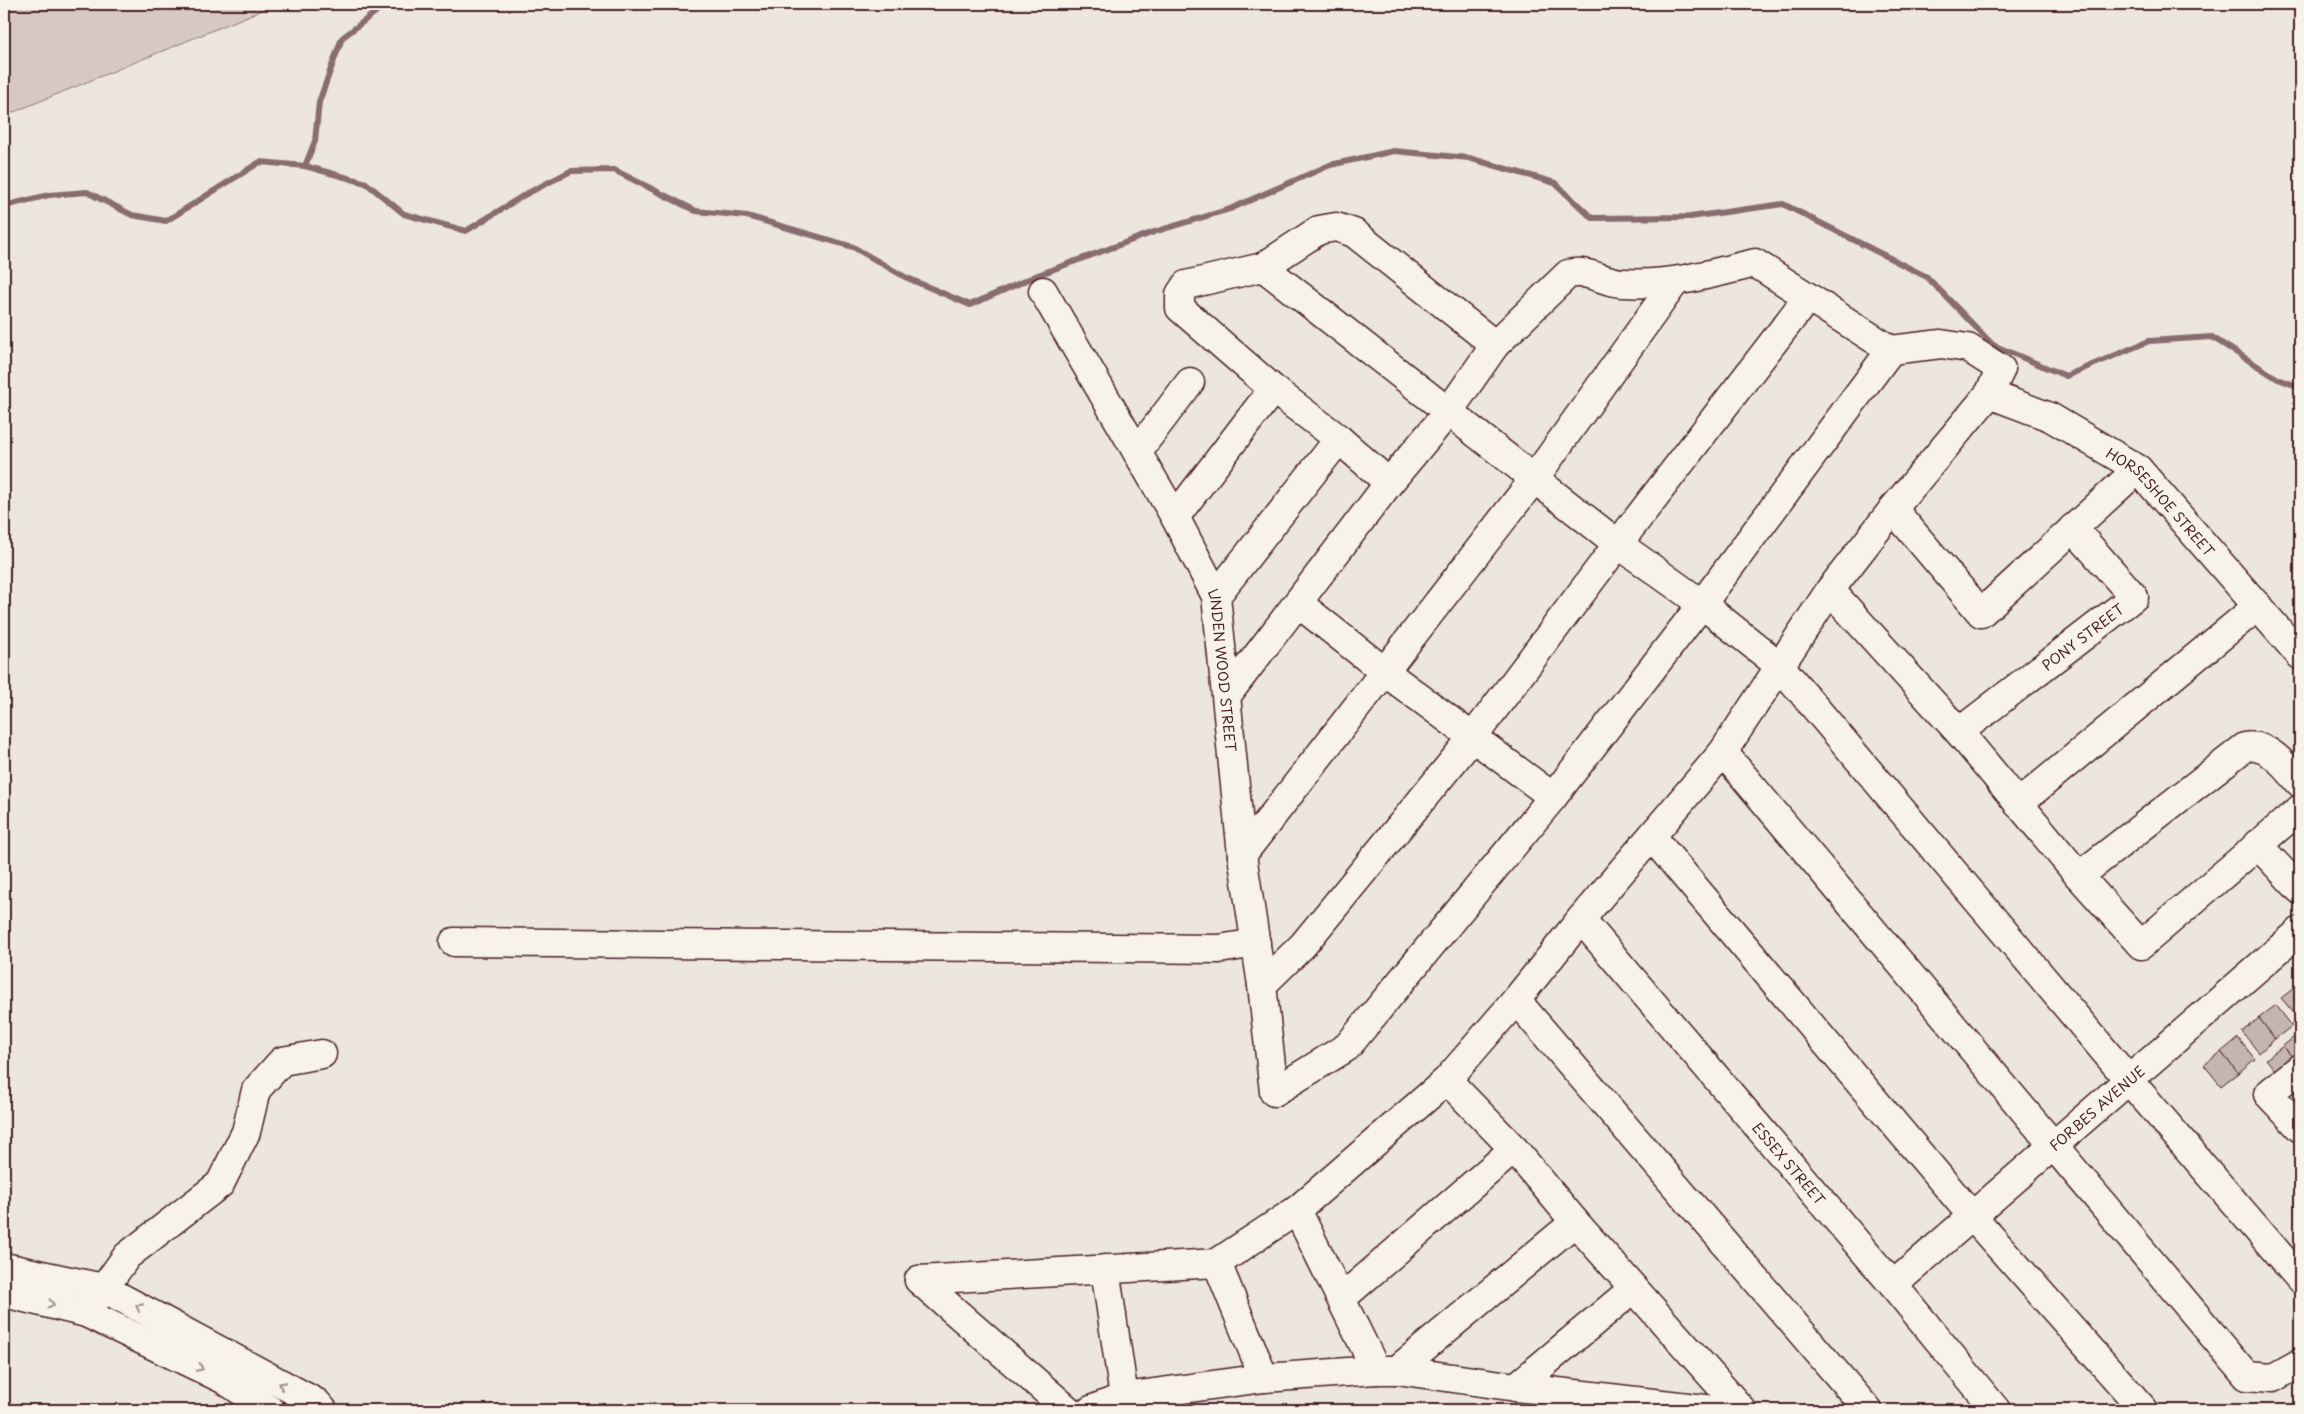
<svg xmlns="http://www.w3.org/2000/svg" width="2304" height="1414" font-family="'Playpen Sans',sans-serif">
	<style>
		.green { fill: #d5c9c2; stroke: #907476 }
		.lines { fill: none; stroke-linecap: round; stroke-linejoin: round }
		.stream { stroke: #896c6f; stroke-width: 6 }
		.building { fill: #c4b5b0; stroke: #4a1f2b }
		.minor-casing { stroke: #4a1f2b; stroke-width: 31 }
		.minor { stroke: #f7f3e8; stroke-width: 28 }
		.oneway { stroke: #a0898a }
		.labels { text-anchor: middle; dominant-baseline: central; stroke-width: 4; stroke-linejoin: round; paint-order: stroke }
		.street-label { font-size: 14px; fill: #4a1f2b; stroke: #f7f3e8 }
	</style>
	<rect width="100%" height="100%" fill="#ece6dd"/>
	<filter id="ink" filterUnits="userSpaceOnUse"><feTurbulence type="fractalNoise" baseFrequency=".02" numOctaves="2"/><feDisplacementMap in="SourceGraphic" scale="10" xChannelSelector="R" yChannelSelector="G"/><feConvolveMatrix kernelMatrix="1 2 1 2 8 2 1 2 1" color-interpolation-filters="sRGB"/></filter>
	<g filter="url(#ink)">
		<polygon class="green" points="4,4 277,4 4,116"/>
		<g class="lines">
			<g class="stream">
				<polyline points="305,166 315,141 319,102 342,38 386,4"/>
				<polyline points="4,206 49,195 87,192 132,215 166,221 260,162 305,166 366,183 404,214 466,231 526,194 571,171 614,170 696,211 747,216 853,247 905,277 970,305 1038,275 1154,232 1230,209 1330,165 1394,151 1469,158 1555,183 1592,218 1690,217 1783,204 1927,277 1993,345 2066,376 2149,341 2212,337 2278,379 2300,387"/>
			</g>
		</g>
		<g class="building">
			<polygon points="2298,985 2300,987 2300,1018 2299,1019 2281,998"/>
			<polygon points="2276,1005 2292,1026 2275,1039 2259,1018"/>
			<polygon points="2259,1018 2275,1039 2259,1053 2242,1032"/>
			<polygon points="2300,1032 2300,1066 2283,1046"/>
			<polygon points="2238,1038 2255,1059 2238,1073 2221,1052"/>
			<polygon points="2283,1046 2300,1066 2283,1080 2266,1059"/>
			<polygon points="2221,1052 2238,1073 2221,1086 2204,1065"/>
		</g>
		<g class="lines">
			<g class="minor-casing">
				<g id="minor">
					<polyline points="1263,267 1618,544 1702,604 1780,666 2128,1079 2300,1279"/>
					<path id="s1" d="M 1043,291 L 1175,517 L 1216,596 L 1242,855 L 1262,985 L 1274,1092 L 1347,1047 L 1553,797 L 1702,604 L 1891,350"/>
					<path id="s2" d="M 1989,394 L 2050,417 L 2138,469 L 2300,655"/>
					<polyline points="1137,452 1190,382"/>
					<polyline points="1389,483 1339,439 1273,389 1180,308 1180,294 1186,285 1263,267 1319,230 1336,227 1354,233 1495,345"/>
					<polyline points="1893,509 1981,613 2138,469"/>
					<polyline points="1175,517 1273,389"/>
					<polyline points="1830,590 1959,732 2079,876 2141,945 2300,809"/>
					<polyline points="1216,596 1339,439"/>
					<polyline points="1298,603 1385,672 1553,797"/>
					<path id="s3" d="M 1959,732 L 2134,597 L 2073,528"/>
					<polyline points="1723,752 2247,1376 2273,1378 2300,1363"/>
					<polyline points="2018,804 2258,606"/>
					<polyline points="1652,837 1973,1217 2144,1410"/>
					<polyline points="2257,844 2300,890"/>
					<polyline points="1242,855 1534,479 1675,282"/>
					<path d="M 2079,876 L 2245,747 C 2268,742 2288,769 2300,783"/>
					<path id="s4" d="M 1581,919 L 1893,1285 L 1996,1410"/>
					<polyline points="454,942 1219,949 1256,943"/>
					<polyline points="1262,985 1303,945 1473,737 1618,544 1808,297"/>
					<polyline points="1516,1000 1868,1410"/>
					<polyline points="2300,1068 2268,1094 2300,1128"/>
					<polyline points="1447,1080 1514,1149 1575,1222 1742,1410"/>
					<polyline points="1297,1210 1376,1370"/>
					<polyline points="1217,1263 1264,1378"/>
					<polyline points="4,1267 103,1288 317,1403 323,1410"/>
					<polyline points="1105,1269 1124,1397"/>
					<path d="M 919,1280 L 1217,1263 L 1297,1210 L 1447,1080 L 1516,1000 L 1581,919 L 1723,752 L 1830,590 L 1893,509 L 1989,394 L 2001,369 L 1968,348 L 1941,344 L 1891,350 L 1755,263 C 1711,274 1669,286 1623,283 C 1602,282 1590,269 1568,274 L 1495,345 L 1449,411 L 1389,483 L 1227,695"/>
					<polyline points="919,1280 1068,1410"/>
					<path id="s5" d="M 1893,1285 L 2300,931"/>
					<polyline points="4,1293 86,1313 225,1380 270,1410"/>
					<polyline points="1342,1298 1514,1149"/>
					<polyline points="86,1313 127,1256 220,1184 246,1132 256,1090 282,1061 322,1054"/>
					<polyline points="1397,1370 1575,1222"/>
					<polyline points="1516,1387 1633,1289"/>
					<polyline points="1091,1410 1124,1397 1264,1378 1376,1370 1397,1370 1516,1387 1714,1410"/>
				</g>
			</g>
			<use href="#minor" class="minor"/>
		</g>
		<defs><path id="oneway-chevron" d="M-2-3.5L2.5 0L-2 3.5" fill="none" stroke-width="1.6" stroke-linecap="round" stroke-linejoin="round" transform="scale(1.25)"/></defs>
		<g class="oneway">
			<use href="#oneway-chevron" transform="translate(51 1304) rotate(13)"/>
			<use href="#oneway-chevron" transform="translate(139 1307) rotate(-152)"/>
			<use href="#oneway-chevron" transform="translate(200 1368) rotate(26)"/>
			<use href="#oneway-chevron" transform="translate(282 1385) rotate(-152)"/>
		</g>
	</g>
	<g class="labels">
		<g class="street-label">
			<text stroke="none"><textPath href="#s2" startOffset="206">HORSESHOE STREET</textPath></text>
			<text stroke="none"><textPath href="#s3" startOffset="156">PONY STREET</textPath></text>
			<text stroke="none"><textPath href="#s1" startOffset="425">LINDEN WOOD STREET</textPath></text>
			<text stroke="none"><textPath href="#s5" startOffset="270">FORBES AVENUE</textPath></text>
			<text stroke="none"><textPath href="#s4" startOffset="321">ESSEX STREET</textPath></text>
		</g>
	</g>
	<rect width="2304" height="1414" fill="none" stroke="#f7f3e8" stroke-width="20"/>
	<rect x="10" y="10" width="2284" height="1394" fill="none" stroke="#4a1f2b" stroke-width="2" filter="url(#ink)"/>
</svg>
